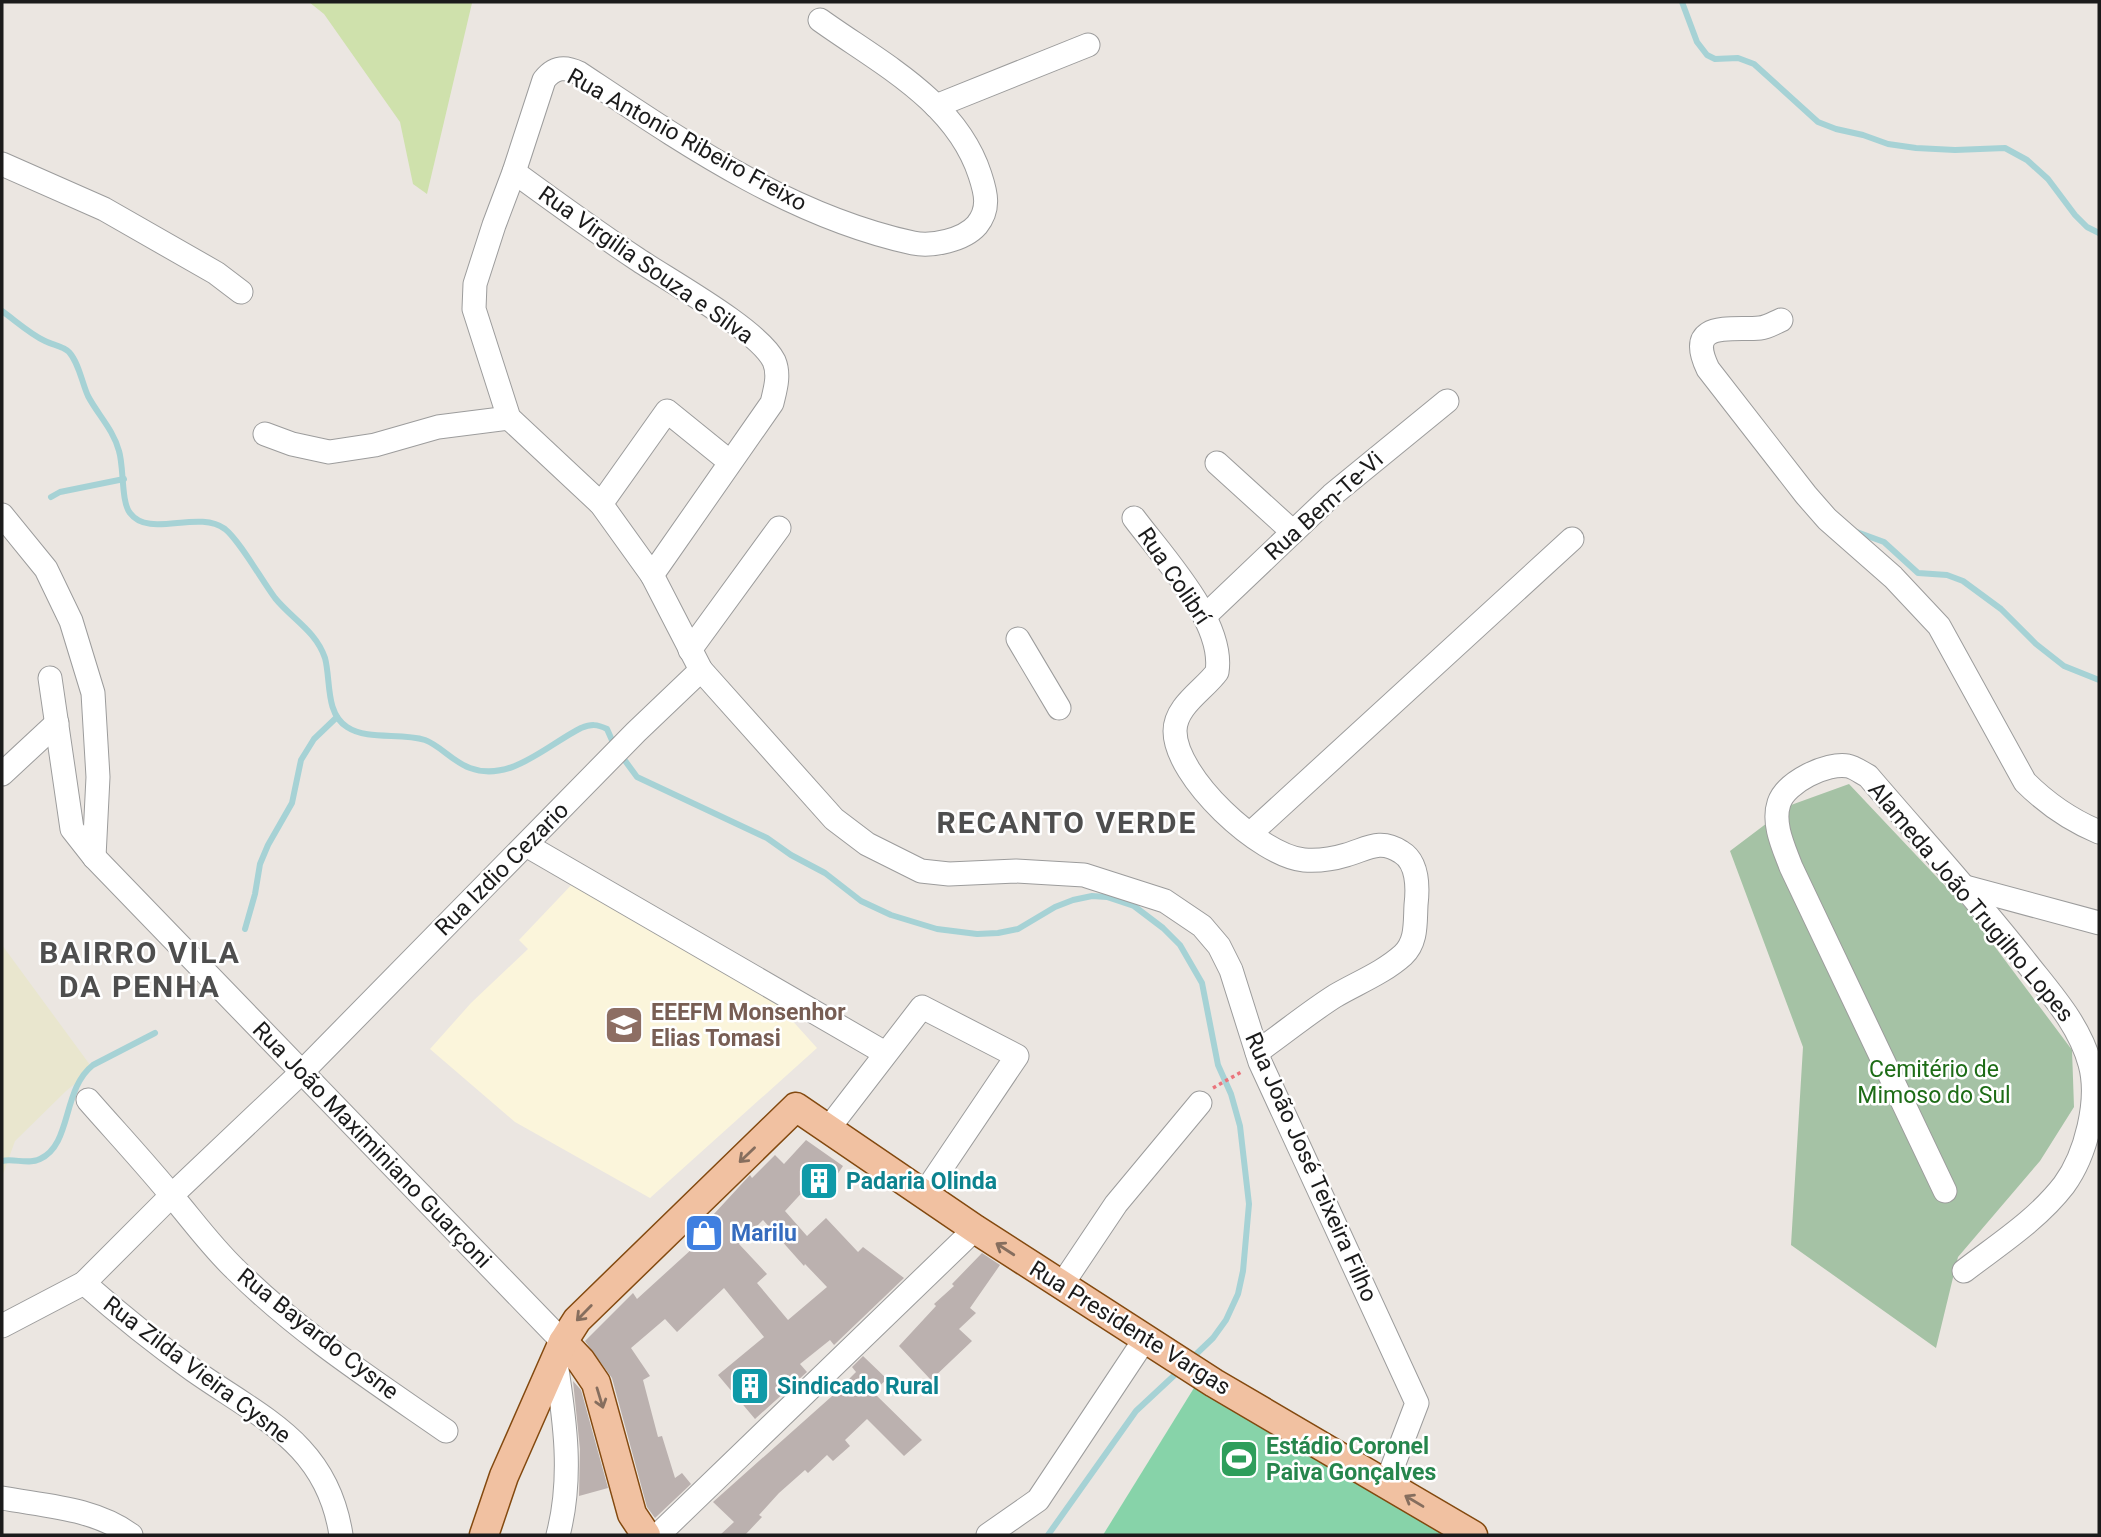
<svg xmlns="http://www.w3.org/2000/svg" width="2101" height="1537" font-family="Roboto,sans-serif">
	<style>
		.education { fill: #fbf5db }
		.farmland { fill: #e9e6ce }
		.grass { fill: #cfe1ac }
		.cemetery { fill: #a5c2a5 }
		.pitch { fill: #87d3a9 }
		.lines { fill: none; stroke-linecap: round; stroke-linejoin: round }
		.stream { stroke: #a6d2d5; stroke-width: 6 }
		.building { fill: #bbb1af; fill-rule: evenodd }
		.minor-casing { stroke: #9c9c9c; stroke-width: 25 }
		.major-casing { stroke: #83490f; stroke-width: 31 }
		.path { stroke: #ea747c; stroke-width: 3.5; stroke-dasharray: 3.5 3.5; stroke-linecap: butt }
		.minor { stroke: #fff; stroke-width: 23 }
		.major { stroke: #f1c1a1; stroke-width: 28 }
		.oneway { stroke: #866e5e }
		.labels { text-anchor: middle; dominant-baseline: central; stroke-width: 5; stroke-linejoin: round; paint-order: stroke }
		.street-label { font-size: 23px; fill: #1b1b1b; stroke: #fff }
		.education-label { font-size: 23px; font-weight: bold; fill: #785e54; stroke: #fff; text-anchor: start }
		.park-label { font-size: 23px; fill: #1d6c16; stroke: #fff }
		.culture-label { font-size: 23px; font-weight: bold; fill: #0d838f; stroke: #fff; text-anchor: start }
		.shop-label { font-size: 23px; font-weight: bold; fill: #366cbe; stroke: #fff; text-anchor: start }
		.leisure-label { font-size: 23px; font-weight: bold; fill: #27864d; stroke: #fff; text-anchor: start }
		.district-label { font-size: 30px; font-weight: bold; letter-spacing: 2px; fill: #4e4e4e; stroke: #fff }
	</style>
	<rect width="100%" height="100%" fill="#ebe6e1"/>
	<polygon class="education" points="577,879 752,976 817,1048 650,1198 515,1122 430,1049 471,1003 528,949 519,940"/>
	<polygon class="farmland" points="2,945 93,1069 66,1091 15,1141 2,1177"/>
	<polygon class="grass" points="309,2 472,3 427,194 413,184 400,122 324,14"/>
	<polygon class="cemetery" points="1849,784 1966,908 2072,1050 2074,1107 2040,1161 1958,1257 1936,1348 1791,1245 1803,1047 1730,851 1791,805"/>
	<polygon class="pitch" points="1202,1375 1444,1535 1103,1535"/>
	<g class="lines">
		<g class="stream">
			<polyline points="1682,2 1697,42 1707,55 1715,59 1738,58 1754,64 1818,122 1836,129 1863,135 1888,144 1916,148 1955,150 2005,148 2027,160 2048,179 2075,215 2087,227 2099,233"/>
			<path d="M 2,311 C 16,321 30,334 45,341 C 53,345 63,346 69,352 C 79,363 82,383 88,396 C 98,415 113,429 119,451 C 124,467 121,502 130,513 C 149,539 198,509 225,529 C 240,541 262,581 275,598 C 292,619 316,631 325,658 C 331,680 325,713 347,727 C 368,741 401,732 425,740 C 441,746 453,762 470,768 C 510,783 547,745 581,728 C 591,724 597,724 607,729 L 615,747 L 637,777 L 767,838 L 791,855 L 825,873 L 861,901 L 891,915 L 937,929 L 977,934 L 998,933 L 1018,929 L 1055,907 L 1073,900 L 1092,896 L 1107,897 L 1134,906 L 1163,928 L 1180,945 L 1202,983 L 1218,1065 L 1231,1094 L 1240,1126 L 1249,1204 L 1243,1271 L 1238,1294 L 1226,1320 L 1213,1338 L 1190,1360"/>
			<polyline points="51,497 60,492 124,479"/>
			<polyline points="1854,531 1884,542 1918,573 1947,575 1963,581 2001,609 2036,644 2064,666 2099,680"/>
			<polyline points="245,929 255,894 260,864 268,845 292,803 301,760 314,739 337,717"/>
			<path d="M 2,1161 C 14,1158 28,1165 40,1159 C 72,1145 62,1089 93,1065 L 155,1033"/>
			<polyline points="1048,1535 1136,1411 1180,1370"/>
		</g>
	</g>
	<g class="building">
		<path d="M 806,1140 L 843,1166 L 822,1197 L 809,1185 L 785,1211 L 807,1236 L 826,1218 L 858,1252 L 863,1247 L 904,1278 L 834,1345 L 830,1340 L 800,1364 L 807,1372 L 755,1419 L 718,1375 L 764,1337 L 724,1288 L 677,1332 L 665,1319 L 631,1348 L 650,1376 L 643,1380 L 658,1437 L 662,1436 L 675,1478 L 682,1473 L 691,1484 L 655,1518 L 647,1507 L 612,1378 L 585,1341 L 633,1293 L 637,1299 L 693,1248 L 688,1242 L 750,1175 L 752,1178 L 775,1155 L 784,1164 ZM 763,1220 L 804,1266 L 805,1264 L 827,1287 L 788,1320 L 757,1283 L 767,1274 L 739,1244 Z"/>
		<polygon points="982,1253 1000,1265 970,1308 976,1313 959,1329 972,1341 931,1380 899,1346 936,1306 934,1304 954,1286 952,1284"/>
		<polygon points="863,1356 887,1379 873,1392 922,1440 904,1456 867,1419 845,1440 850,1446 833,1461 827,1455 808,1473 805,1470 779,1493 759,1515 762,1517 745,1535 720,1535 734,1522 713,1502 831,1397 856,1372 852,1367"/>
		<polygon points="573,1381 581,1390 608,1488 579,1496 580,1449"/>
	</g>
	<g class="lines">
		<g class="minor-casing">
			<g id="minor">
				<path d="M 820,20 C 880,63 956,101 980,175 C 986,193 990,209 977,225 C 964,240 932,247 913,243 C 789,216 683,142 579,73 C 565,66 554,67 544,80 L 514,172 L 494,225 L 475,284 L 474,309 L 509,418 L 601,504 L 652,575 L 701,670 L 834,819 L 867,844 L 921,871 L 949,874 L 1016,871 L 1084,875 L 1165,901 L 1202,926 L 1219,946 L 1231,970 L 1260,1062 L 1417,1403 L 1386,1484"/>
				<polyline points="936,106 1088,45"/>
				<polyline points="2,164 104,209 216,273 241,292"/>
				<path d="M 514,172 C 555,202 595,231 637,259 C 668,280 759,330 774,361 C 780,375 775,390 772,403 L 652,575"/>
				<path d="M 1781,320 C 1774,323 1768,327 1760,328 C 1733,331 1684,319 1708,369 L 1806,495 L 1827,519 L 1893,577 L 1939,626 L 2025,782 C 2047,804 2070,820 2099,832"/>
				<polyline points="265,434 292,444 329,452 375,445 438,427 509,418"/>
				<polyline points="1217,463 1293,532"/>
				<polyline points="601,504 667,411 730,462"/>
				<polyline points="2,515 46,569 71,621 93,693 98,777 94,857"/>
				<path d="M 1134,518 C 1163,557 1225,622 1217,672 C 1204,690 1175,706 1175,731 C 1175,777 1260,856 1304,860 C 1318,861 1333,859 1346,855 C 1367,849 1380,838 1401,852 C 1418,862 1418,888 1416,905 C 1415,923 1417,942 1403,955 C 1383,973 1357,983 1335,996 C 1308,1013 1283,1034 1257,1052"/>
				<polyline points="1206,615 1332,495 1447,401"/>
				<polyline points="1018,639 1059,708"/>
				<polyline points="690,650 779,528"/>
				<polyline points="50,678 72,829 94,857 563,1342"/>
				<polyline points="2,774 57,723"/>
				<polyline points="1251,833 1572,539"/>
				<polyline points="526,845 885,1053"/>
				<polyline points="1962,886 2099,923"/>
				<path d="M 88,1100 C 116,1132 145,1163 172,1196 C 193,1221 212,1247 235,1269 C 298,1332 374,1381 446,1431"/>
				<polyline points="828,1129 922,1007 1017,1056 924,1194"/>
				<path d="M 1945,1191 L 1791,867 C 1784,848 1772,824 1779,803 C 1786,782 1827,762 1848,766 C 1854,767 1862,773 1868,776 C 1921,838 1976,898 2026,962 C 2051,994 2079,1024 2090,1064 C 2100,1100 2086,1155 2064,1185 C 2037,1220 1999,1244 1964,1271"/>
				<path d="M 84,1283 C 119,1314 155,1343 193,1370 C 261,1418 327,1443 341,1535"/>
				<polyline points="1061,1286 1116,1204 1200,1103"/>
				<polyline points="2,1326 84,1283 172,1195 304,1070 636,732 701,670"/>
				<path d="M 556,1363 C 565,1421 573,1478 558,1535"/>
				<path d="M 2,1498 C 46,1506 94,1508 131,1535"/>
				<polyline points="658,1535 975,1229"/>
				<polyline points="988,1535 1038,1500 1145,1339"/>
			</g>
		</g>
		<g class="major-casing">
			<g id="major">
				<polyline points="563,1342 581,1361 596,1383 632,1514 646,1535"/>
				<polyline points="484,1535 504,1476 563,1342 577,1320 796,1107 975,1229 1214,1383 1473,1535"/>
			</g>
		</g>
		<polyline class="path" points="1213,1088 1243,1071"/>
		<use href="#minor" class="minor"/>
		<use href="#major" class="major"/>
	</g>
	<defs><path id="oneway-shaft" d="M-6 0H5M1.5-3L5.5 0L1.5 3" fill="none" stroke-width="1.6" stroke-linecap="round" stroke-linejoin="round" transform="scale(1.75)"/></defs>
	<g class="oneway">
		<use href="#oneway-shaft" transform="translate(747 1155) rotate(136)"/>
		<use href="#oneway-shaft" transform="translate(1005 1249) rotate(-147)"/>
		<use href="#oneway-shaft" transform="translate(584 1313) rotate(134)"/>
		<use href="#oneway-shaft" transform="translate(600 1398) rotate(73)"/>
		<use href="#oneway-shaft" transform="translate(1414 1501) rotate(-149)"/>
	</g>
	<defs>
		<g id="school-square" transform="scale(2.0125)"><rect x="-9" y="-9" width="18" height="18" rx="4" fill="#8d6e63" stroke="#fff"/><path d="M0-5L7-2L0 1L-7-2ZM-4 1L0 2.5L4 1V4Q0 6-4 4Z" fill="#fff"/></g>
		<g id="building-square" transform="scale(2.0125)"><rect x="-9" y="-9" width="18" height="18" rx="4" fill="#0f9aa8" stroke="#fff"/><path d="M-4-6H4V6H1V3H-1V6H-4ZM-2.5-4.3h1.7v1.8h-1.7ZM.8-4.3h1.7v1.8H.8ZM-2.5-1h1.7V.8h-1.7ZM.8-1h1.7V.8H.8Z" fill="#fff"/></g>
		<g id="shop-square" transform="scale(2.0125)"><rect x="-9" y="-9" width="18" height="18" rx="4" fill="#3f7fe0" stroke="#fff"/><path d="M-5-2.5h2.3a2.7 3.5 0 0 1 5.4 0H5L5.5 6h-11ZM-1.5-2.5h3a1.5 2.3 0 0 0-3 0Z" fill="#fff"/></g>
		<g id="stadium-square" transform="scale(2.0125)"><rect x="-9" y="-9" width="18" height="18" rx="4" fill="#2e9e5b" stroke="#fff"/><path d="M0-5a6.5 5 0 1 0 0 10a6.5 5 0 1 0 0-10ZM-3.5-1.8h7v3.6h-7Z" fill="#fff"/></g>
	</defs>
	<g fill-rule="evenodd">
		<use href="#school-square" x="624" y="1025"/>
		<use href="#building-square" x="819" y="1181"/>
		<use href="#shop-square" x="704" y="1233"/>
		<use href="#building-square" x="750" y="1386"/>
		<use href="#stadium-square" x="1239" y="1459"/>
	</g>
	<g class="labels">
		<g class="street-label">
			<text transform="translate(687 140) rotate(29)">Rua Antonio Ribeiro Freixo</text>
			<text transform="translate(646 265) rotate(35)">Rua Virgilia Souza e Silva</text>
			<text transform="translate(1324 506) rotate(-42)">Rua Bem-Te-Vi</text>
			<text transform="translate(1174 576) rotate(56)">Rua Colibrí</text>
			<text transform="translate(502 869) rotate(-45)">Rua Izdio Cezario</text>
			<text transform="translate(1971 902) rotate(50)">Alameda João Trugilho Lopes</text>
			<text transform="translate(372 1145) rotate(46)">Rua João Maximiniano Guarçoni</text>
			<text transform="translate(1311 1167) rotate(66)">Rua João José Teixeira Filho</text>
			<text transform="translate(1130 1328) rotate(32)">Rua Presidente Vargas</text>
			<text transform="translate(318 1334) rotate(38)">Rua Bayardo Cysne</text>
			<text transform="translate(197 1370) rotate(37)">Rua Zilda Vieira Cysne</text>
		</g>
		<g class="education-label">
			<text x="651" y="1012">EEEFM Monsenhor<tspan x="651" dy="26">Elias Tomasi</tspan></text>
		</g>
		<g class="park-label">
			<text x="1934" y="1069">Cemitério de<tspan x="1934" dy="26">Mimoso do Sul</tspan></text>
		</g>
		<g class="culture-label">
			<text x="846" y="1181">Padaria Olinda</text>
			<text x="777" y="1386">Sindicado Rural</text>
		</g>
		<g class="shop-label">
			<text x="731" y="1233">Marilu</text>
		</g>
		<g class="leisure-label">
			<text x="1266" y="1446">Estádio Coronel<tspan x="1266" dy="26">Paiva Gonçalves</tspan></text>
		</g>
		<g class="district-label">
			<text x="1067" y="822">RECANTO VERDE</text>
			<text x="140" y="952">BAIRRO VILA<tspan x="140" dy="34">DA PENHA</tspan></text>
		</g>
	</g>
	<rect width="2101" height="1537" fill="none" stroke="#1b1b1b" stroke-width="7"/>
</svg>
